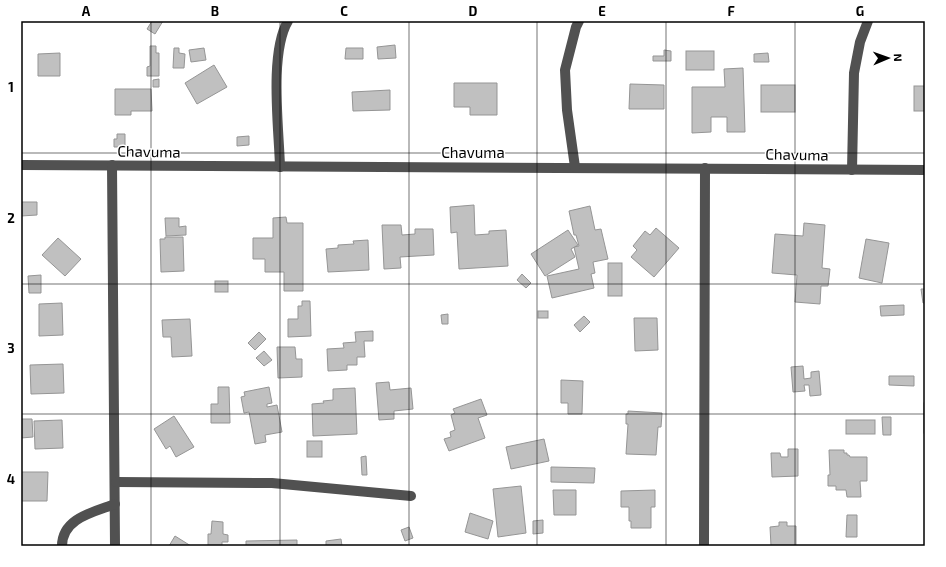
<svg xmlns="http://www.w3.org/2000/svg" width="946" height="567" font-family="'Exo 2',sans-serif">
	<style>
		.building { fill: #c0c0c0; stroke: #959595 }
		.lines { fill: none; stroke-linecap: round; stroke-linejoin: round }
		.minor { stroke: #515151; stroke-width: 10 }
		.grid { fill: none; stroke: #000; stroke-width: 1; stroke-opacity: 0.55 }
		.labels { text-anchor: middle; dominant-baseline: central; stroke-width: 3; stroke-linejoin: round; paint-order: stroke }
		.street-label { font-size: 15px; fill: #000; stroke: #fff }
		.neatline { fill: none; stroke: #000; stroke-width: 1.5 }
		.grid-label { font-size: 13px; text-anchor: middle; font-weight: bold; fill: #000 }
	</style>
	<rect width="100%" height="100%" fill="#fff"/>
	<g class="building">
		<polygon points="152,21 163,21 155,34 147,29"/>
		<polygon points="395,45 396,58 378,59 377,47"/>
		<polygon points="150,46 156,46 156,53 159,53 159,76 147,76 147,67 150,66"/>
		<polygon points="174,48 179,48 179,53 185,54 184,68 173,68"/>
		<polygon points="204,48 206,60 191,62 189,50"/>
		<polygon points="346,48 363,48 363,59 345,59"/>
		<polygon points="664,50 671,51 671,61 653,61 653,56 664,56"/>
		<rect x="686" y="51" width="28" height="19"/>
		<polygon points="60,53 60,76 38,76 38,54"/>
		<polygon points="768,53 769,62 754,62 754,54"/>
		<polygon points="214,65 227,87 197,104 185,83"/>
		<polygon points="743,68 745,132 727,132 727,117 711,117 711,132 692,133 692,87 725,87 724,69"/>
		<polygon points="159,79 159,87 153,87 153,80"/>
		<polygon points="454,83 497,83 497,115 470,115 470,107 454,107"/>
		<polygon points="630,84 664,85 664,109 629,109"/>
		<rect x="761" y="85" width="34" height="27"/>
		<rect x="914" y="86" width="11" height="25"/>
		<polygon points="115,89 151,89 152,111 131,111 131,115 115,115"/>
		<polygon points="390,90 390,110 353,111 352,92"/>
		<polygon points="117,134 125,134 125,147 114,147 114,139 117,139"/>
		<polygon points="249,136 249,145 237,146 237,137"/>
		<polygon points="21,202 37,202 37,215 21,216"/>
		<polygon points="474,205 475,235 489,234 489,231 506,230 508,266 459,269 457,232 451,233 450,207"/>
		<polygon points="590,206 595,230 601,229 608,259 593,262 595,273 591,274 594,288 552,298 547,276 579,269 574,247 579,246 576,235 574,235 569,211"/>
		<polygon points="286,217 287,223 303,223 303,291 284,291 284,272 265,272 265,259 253,259 253,238 273,238 273,218"/>
		<polygon points="165,218 179,218 179,227 186,226 186,235 166,236"/>
		<polygon points="804,223 825,225 822,268 830,269 828,286 821,286 820,304 795,302 797,275 772,273 775,234 803,236"/>
		<polygon points="382,225 401,225 402,235 415,234 415,229 433,229 434,255 400,257 401,268 384,269"/>
		<polygon points="656,228 679,248 654,277 631,257 637,250 633,246 645,231 650,235"/>
		<polygon points="568,230 578,245 571,249 575,257 545,276 531,254"/>
		<polygon points="165,237 183,237 184,271 161,272 160,239 165,239"/>
		<polygon points="58,238 81,259 65,276 42,255"/>
		<polygon points="866,239 889,243 882,283 859,278"/>
		<polygon points="368,240 369,270 328,272 326,249 338,248 338,245 354,244 353,241"/>
		<rect x="608" y="263" width="14" height="33"/>
		<polygon points="522,274 531,283 526,288 517,280"/>
		<polygon points="41,275 41,293 29,293 28,276"/>
		<rect x="215" y="281" width="13" height="11"/>
		<polygon points="921,289 925,289 925,303 923,303"/>
		<polygon points="302,301 310,301 311,336 288,337 288,319 298,319 298,306 302,306"/>
		<polygon points="62,303 63,335 39,336 39,304"/>
		<polygon points="904,305 904,315 881,316 880,306"/>
		<rect x="538" y="311" width="10" height="7"/>
		<polygon points="448,314 448,324 442,324 441,315"/>
		<polygon points="584,316 590,322 580,332 574,325"/>
		<polygon points="634,318 657,318 658,350 635,351"/>
		<polygon points="190,319 192,356 172,357 171,337 163,337 162,320"/>
		<polygon points="373,331 373,341 364,341 365,357 357,357 357,365 347,365 347,370 328,371 327,349 344,348 343,343 356,342 355,332"/>
		<polygon points="259,332 266,339 255,350 248,343"/>
		<polygon points="277,347 295,347 296,359 302,359 302,377 278,378"/>
		<polygon points="264,351 272,360 264,366 256,358"/>
		<polygon points="63,364 64,393 31,394 30,365"/>
		<polygon points="803,366 804,379 811,378 811,372 819,371 821,395 810,396 809,385 804,385 805,391 793,392 791,367"/>
		<polygon points="889,376 914,376 914,386 889,385"/>
		<polygon points="561,380 583,381 582,414 568,414 568,403 561,403"/>
		<polygon points="389,382 390,390 411,388 413,409 394,411 394,419 379,420 376,383"/>
		<polygon points="218,387 229,387 230,423 211,423 211,404 218,404"/>
		<polygon points="269,387 272,403 267,404 267,407 277,405 282,432 265,435 266,442 255,444 249,412 244,413 241,397 245,396 244,392"/>
		<polygon points="355,388 357,434 313,436 312,404 324,403 323,401 333,400 333,389"/>
		<polygon points="481,399 487,415 478,418 485,438 449,451 444,439 451,437 450,432 455,430 451,415 455,413 453,409"/>
		<rect x="924" y="403" width="1" height="30"/>
		<polygon points="628,411 662,413 661,427 658,427 656,455 626,454 628,424 626,424 626,414 628,414"/>
		<polygon points="174,416 194,447 176,457 170,446 166,449 154,429"/>
		<polygon points="882,417 891,417 891,435 883,435"/>
		<polygon points="21,419 32,419 33,437 21,438"/>
		<polygon points="62,420 63,448 35,449 34,421"/>
		<rect x="846" y="420" width="29" height="14"/>
		<polygon points="544,439 549,461 511,469 506,447"/>
		<rect x="307" y="441" width="15" height="16"/>
		<polygon points="788,449 798,449 798,476 772,477 771,453 780,453 781,457 788,457"/>
		<polygon points="829,450 844,450 844,453 847,453 847,455 849,455 850,457 867,457 867,481 860,481 861,497 847,497 846,490 836,490 836,486 828,486 828,475 830,475"/>
		<polygon points="366,456 367,475 362,475 361,457"/>
		<polygon points="551,467 595,468 594,483 551,482"/>
		<polygon points="21,472 48,472 47,501 21,501"/>
		<polygon points="521,486 526,533 498,537 493,489"/>
		<polygon points="553,490 576,490 576,515 554,515"/>
		<polygon points="655,490 655,507 651,507 651,528 631,528 631,521 629,521 629,507 621,507 621,491"/>
		<polygon points="470,513 493,521 488,539 465,532"/>
		<polygon points="847,515 857,515 857,537 846,537"/>
		<polygon points="543,520 543,533 533,534 533,521"/>
		<polygon points="212,521 223,522 223,534 228,535 228,542 222,542 222,546 208,546 208,534 211,534"/>
		<polygon points="779,522 787,522 787,526 796,526 796,546 771,546 770,527 779,526"/>
		<polygon points="409,527 413,538 405,541 401,530"/>
		<polygon points="175,536 191,546 169,546"/>
		<polygon points="341,539 342,546 326,546 326,541"/>
		<polygon points="297,540 297,546 246,546 246,541"/>
	</g>
	<g class="lines">
		<g class="minor">
			<polyline points="21,165 925,170"/>
			<polyline points="112,165 115,546"/>
			<path d="M 280,167 C 279,129 269,53 288,21"/>
			<polyline points="575,167 567,110 565,70 576,27 579,21"/>
			<polyline points="852,170 854,73 860,42 868,21"/>
			<polyline points="116,482 272,483 411,496"/>
			<path d="M 62,546 C 62,518 94,512 115,504"/>
			<polyline points="704,546 705,168"/>
		</g>
	</g>
	<path class="grid" d="M 151,21 L 151,546M 280,21 L 280,546M 409,21 L 409,546M 537,21 L 537,546M 666,21 L 666,546M 795,21 L 795,546M 21,153 L 925,153M 21,284 L 925,284M 21,414 L 925,414"/>
	<g class="labels">
		<g class="street-label">
			<text transform="translate(149 151) rotate(1)">Chavuma</text>
			<text x="473" y="152">Chavuma</text>
			<text transform="translate(797 154) rotate(1)">Chavuma</text>
		</g>
	</g>
	<rect width="946" height="567" fill="none" stroke="#ffffff" stroke-width="44"/>
	<g transform="translate(888 58) rotate(88)" stroke="#ffffff" stroke-width="3" paint-order="stroke">
	<path d="M0-3L7 15L0 10L-7 15Z" fill="#000000"/>
	<text y="-6" font-size="11" font-weight="bold" text-anchor="middle" fill="#000000">N</text>
	</g>
	<rect x="22" y="22" width="902" height="523" class="neatline"/>
	<g class="grid-label">
		<text x="86" y="16">A</text>
		<text x="215" y="16">B</text>
		<text x="344" y="16">C</text>
		<text x="473" y="16">D</text>
		<text x="602" y="16">E</text>
		<text x="731" y="16">F</text>
		<text x="860" y="16">G</text>
		<text x="11" y="92">1</text>
		<text x="11" y="223">2</text>
		<text x="11" y="353">3</text>
		<text x="11" y="484">4</text>
	</g>
</svg>
